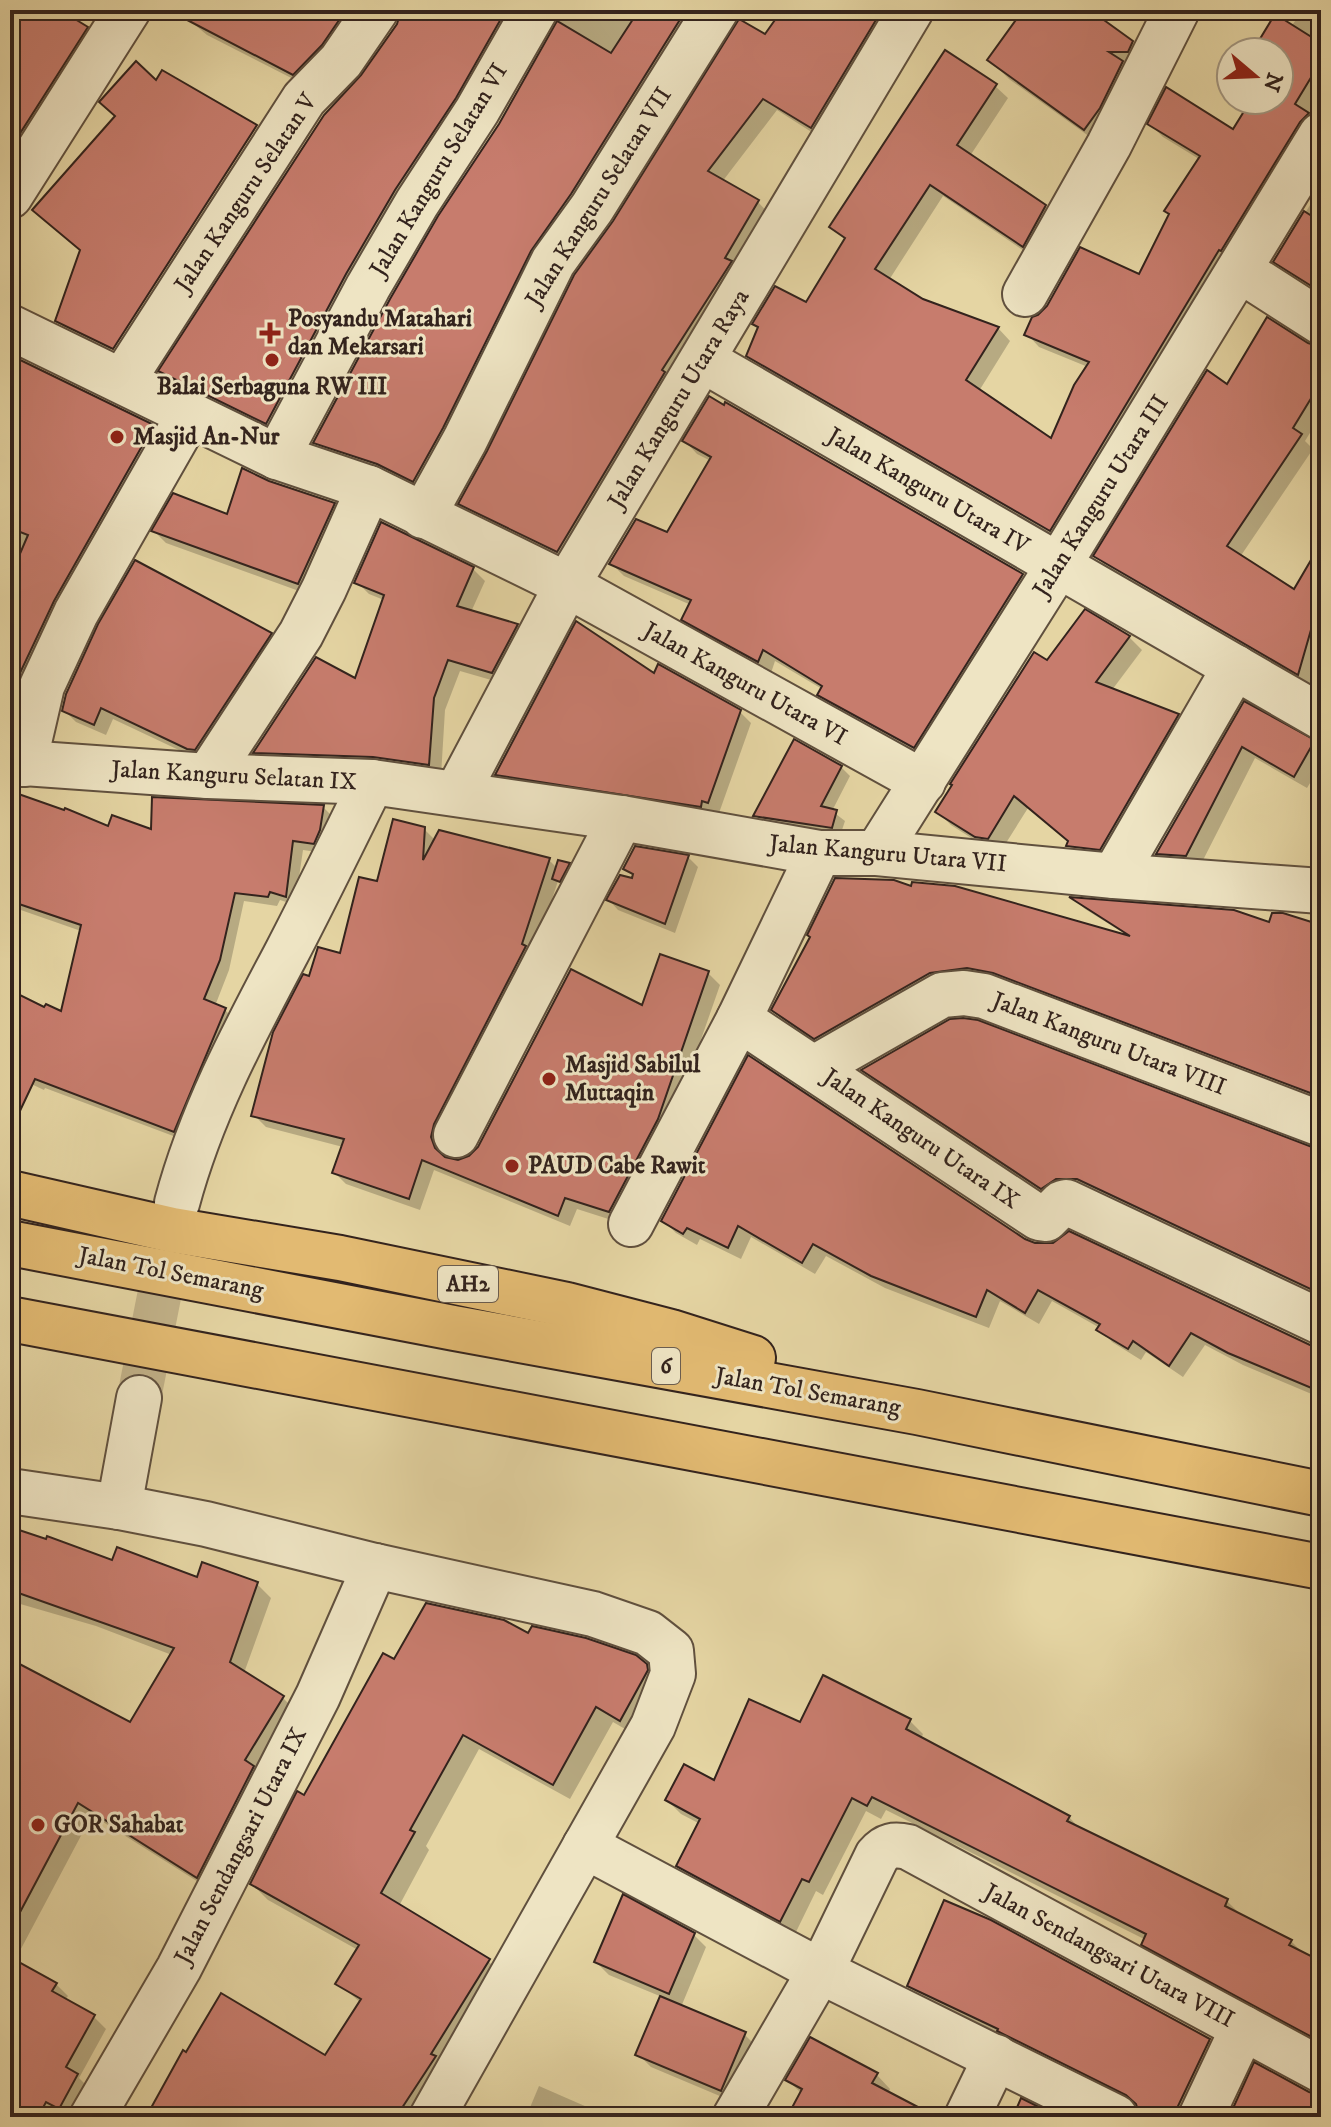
<svg xmlns="http://www.w3.org/2000/svg" width="1331" height="2127" font-family="'IM FELL DW Pica',serif">
	<style>
		.shadow { fill: #0003 }
		.building { fill: #c77c6d; stroke: #33231d; stroke-width: 2 }
		.lines { fill: none; stroke-linecap: round; stroke-linejoin: round }
		.street-tunnel { stroke: #c1b188; stroke-width: 44; stroke-dasharray: 44 22; stroke-linecap: butt }
		.street-casing { stroke: #60503e; stroke-width: 48 }
		.highway-casing { stroke: #33231d; stroke-width: 48 }
		.street { stroke: #eee4c3; stroke-width: 44 }
		.highway { stroke: #e2ba72; stroke-width: 44 }
		.poi-dot { fill: #8f2418; stroke: #eee4c3; stroke-width: 3 }
		.labels { text-anchor: middle; dominant-baseline: central; stroke-width: 6; stroke-linejoin: round; paint-order: stroke }
		.shield { fill: #eee4c3; stroke: #6b5d4f; stroke-width: 2 }
		.shield-label { font-size: 22px; font-weight: bold; fill: #33231d }
		.street-label { font-size: 24px; fill: #33231d; stroke: #eee4c3 }
		.poi-label { font-size: 24px; font-weight: bold; fill: #33231d; stroke: #eee4c3; text-anchor: start }
	</style>
	<rect width="100%" height="100%" fill="#e5d5a3"/>
	<filter id="stains"><feTurbulence type="fractalNoise" baseFrequency=".0025" numOctaves="4"/><feColorMatrix values="0 0 0 0 .2 0 0 0 0 .09 0 0 0 0 .02 0 0 0 .5 -.17"/></filter>
	<radialGradient id="worn" r=".72"><stop offset=".6" stop-color="#630" stop-opacity="0"/><stop offset="1" stop-color="#630" stop-opacity=".3"/></radialGradient>
	<g class="shadow">
		<polygon points="10,10 81,10 75,21 99,41 10,182"/>
		<polygon points="177,10 367,10 307,86 207,35"/>
		<polygon points="402,10 526,10 280,435 174,384 161,371 398,25"/>
		<polygon points="562,10 707,10 427,493 328,455 315,442 559,23"/>
		<polygon points="784,10 904,10 824,140 777,110 722,182 758,202 770,215 571,564 474,516 461,504"/>
		<polygon points="1025,10 1087,10 1132,42 1151,62 1104,147 1009,79 990,60"/>
		<polygon points="1303,10 1321,10 1321,94 1308,115 1320,127 1063,543 761,368 748,355 760,329 755,324 806,305 846,240 831,226 995,86 1008,98 970,156 1045,207 1058,219 1036,259 943,196 889,280 922,301 998,328 1010,341 979,391 1052,441 1088,367 1039,347 1027,334 1140,276 1199,159 1163,137 1150,124 1233,131 1254,100 1279,100 1279,52 1273,52"/>
		<polygon points="163,73 256,128 254,128 109,352 69,333 57,320 82,251 34,210 157,83"/>
		<polygon points="258,129 268,139 126,360 113,354"/>
		<polygon points="1321,187 1321,295 1288,274 1276,261"/>
		<polygon points="1307,345 1321,349 1321,415 1305,441 1313,449 1240,557 1295,592 1321,547 1321,692 1108,569 1096,556 1228,387"/>
		<polygon points="10,357 153,427 166,440 10,754"/>
		<polygon points="726,405 1022,576 1035,588 927,759 832,707 820,694 822,689 775,661 771,673 696,632 684,619 691,605 624,576 611,563 667,535 711,461 697,454 685,441"/>
		<polygon points="268,483 334,505 346,516 310,595 166,543 154,531 228,516"/>
		<polygon points="382,525 473,569 485,581 471,612 517,625 529,637 505,684 460,671 445,710 441,776 267,764 256,752 356,681 384,600 369,594 357,582"/>
		<polygon points="1085,612 1129,637 1142,650 1112,690 1178,715 1191,728 1113,862 1081,858 1069,846 1070,842 1028,808 1001,851 990,850 951,825 938,812"/>
		<polygon points="270,635 282,646 200,760 113,719 106,735 76,722 64,710"/>
		<polygon points="655,676 740,712 751,723 719,813 713,810 711,817 508,785 498,774"/>
		<polygon points="1245,704 1314,742 1321,749 1321,765 1307,788 1255,758 1199,868 1171,866 1158,854"/>
		<polygon points="841,767 850,776 832,811 845,821 840,836 765,824 756,816"/>
		<polygon points="10,793 109,829 153,832 323,807 333,817 324,853 303,850 295,905 280,900 277,906 244,901 229,970 215,1006 225,1010 235,1020 184,1140 45,1088 44,1090 10,1074 10,996 62,1014 81,931 15,908 10,903"/>
		<polygon points="424,829 436,841 549,860 561,872 533,956 442,1150 445,1159 458,1162 470,1158 644,1008 708,973 720,985 669,1131 621,1223 577,1209 570,1226 434,1170 420,1210 346,1184 334,1172 343,1147 266,1127 254,1115 311,978 342,955 379,884"/>
		<polygon points="688,857 698,867 675,933 618,910 609,900 633,880 634,877 625,868"/>
		<polygon points="912,888 1125,934 1085,909 1075,899 1270,925 1321,928 1321,1104 1002,983 828,1051 786,1023 773,1010"/>
		<polygon points="864,1070 1321,1150 1321,1300 1055,1201 876,1082"/>
		<polygon points="663,1220 1025,1241 1321,1349 1321,1398 1243,1365 1205,1345 1183,1377 1146,1352 1141,1360 1112,1342 1100,1328 1052,1301 1039,1324 1000,1301 989,1328 885,1288 826,1256 815,1274 751,1237 741,1259 700,1239 697,1245 676,1233"/>
		<polygon points="10,1528 114,1562 198,1579 257,1584 271,1598 244,1673 283,1698 297,1712 211,1890 92,1815 14,1962 56,1984 68,1996 65,2000 94,2017 106,2029 79,2078 89,2088 73,2117 59,2112 56,2117 10,2117 10,1661 131,1725 172,1655 96,1626 10,1601"/>
		<polygon points="529,1636 646,1666 662,1682 637,1736 613,1722 570,1799 479,1749 426,1846 429,1850 399,1906 488,1961 504,1977 422,2117 145,2117 155,2099 325,2057 361,2003 338,1983 358,1950 268,1900 252,1884 305,1798 395,1662"/>
		<polygon points="909,1720 923,1734 921,1739 1069,1817 1081,1830 1227,1901 1241,1915 1291,1941 1304,1954 1321,1963 1321,2046 1158,1958 1144,1944 1146,1940 886,1810 881,1819 866,1811 823,1895 816,1891 795,1934 693,1880 679,1866 700,1824 681,1814 667,1800 715,1783 801,1725"/>
		<polygon points="693,1934 706,1947 681,2007 744,2034 757,2047 734,2102 651,2067 638,2054 662,1997 609,1975 596,1962"/>
		<polygon points="909,1986 1209,2040 1223,2054 1194,2117 1142,2117 1139,2107 1009,2040 923,2000"/>
		<polygon points="876,2074 890,2089 888,2094 932,2117 790,2117 802,2094 788,2080"/>
		<polygon points="539,2086 610,2117 526,2117"/>
	</g>
	<g class="building">
		<polygon points="10,10 60,10 88,27 10,149"/>
		<polygon points="168,10 346,10 322,45 293,75"/>
		<polygon points="401,10 506,10 456,98 395,190 346,274 266,424 158,371 324,115 361,75 397,24"/>
		<polygon points="639,10 686,10 571,194 531,251 443,428 413,482 377,464 313,443 390,299 438,216 499,124 557,21 611,53"/>
		<polygon points="782,10 882,10 811,128 763,99 708,171 759,200 725,258 732,261 662,370 665,372 557,552 458,504 487,451 574,275 613,221 739,19 765,34"/>
		<polygon points="1023,10 1090,10 1133,41 1128,52 1109,52 1123,61 1100,108 1084,130 987,60"/>
		<polygon points="1275,14 1321,43 1321,61 1295,104 1309,113 1300,122 1221,251 1219,250 1050,531 746,356 758,327 752,324 775,286 806,302 845,238 829,227 945,50 997,84 957,145 1046,205 1023,247 930,185 875,269 923,299 999,327 966,380 1051,438 1074,385 1089,362 1024,335 1032,317 1038,315 1047,306 1080,247 1139,274 1169,214 1164,211 1200,156 1147,124 1166,87 1233,129 1251,100 1279,100 1279,58 1283,52 1252,52"/>
		<polygon points="136,61 156,80 162,70 257,125 113,349 55,321 80,250 32,210 115,116 99,102"/>
		<polygon points="1304,211 1321,222 1321,292 1273,262"/>
		<polygon points="1267,317 1308,343 1321,347 1321,382 1293,428 1302,434 1227,546 1294,589 1321,543 1321,595 1298,675 1093,556 1207,370 1227,384"/>
		<polygon points="10,355 154,425 54,601 19,675 15,691 10,689 10,577 28,535 10,528"/>
		<polygon points="709,396 724,405 725,402 1023,574 914,748 817,695 822,686 763,650 758,662 681,620 691,600 609,564 636,519 667,532 711,457 682,441"/>
		<polygon points="242,468 269,481 335,503 298,584 151,531 173,493 227,514"/>
		<polygon points="381,522 474,567 457,606 518,624 492,673 448,660 434,698 429,765 373,757 253,753 316,657 355,678 384,595 354,583"/>
		<polygon points="135,560 272,633 195,750 187,749 101,708 94,725 62,711 66,694 98,624"/>
		<polygon points="1085,609 1130,636 1096,682 1179,714 1100,850 1066,846 1068,841 1014,796 988,839 975,837 935,812 952,785 950,784 1034,652 1047,660"/>
		<polygon points="576,621 654,673 658,664 741,710 708,803 702,801 701,807 495,775"/>
		<polygon points="1244,701 1315,740 1294,777 1242,747 1186,856 1156,854"/>
		<polygon points="794,739 842,766 821,806 837,810 832,828 753,816"/>
		<polygon points="10,791 64,810 65,808 108,826 112,815 151,829 152,797 324,805 320,830 314,844 293,841 286,897 270,892 268,897 235,893 220,960 204,999 226,1008 174,1132 35,1079 10,1132 10,990 44,1007 46,1004 61,1011 81,925 10,901"/>
		<polygon points="393,819 425,827 423,860 439,830 550,858 522,944 526,946 434,1124 431,1137 435,1148 445,1157 458,1160 469,1156 478,1147 571,969 642,1005 660,954 709,971 658,1119 609,1212 565,1198 558,1216 422,1160 409,1199 332,1173 344,1139 251,1116 273,1032 303,974 309,976 318,947 340,953 359,877 377,881"/>
		<polygon points="635,846 689,855 665,924 606,900 620,875 632,878 633,874 623,869"/>
		<polygon points="558,860 570,863 560,882 552,879"/>
		<polygon points="835,878 894,880 911,886 912,882 955,886 1130,936 1069,897 1234,910 1269,922 1272,913 1283,913 1321,925 1321,1097 993,973 967,968 930,973 814,1039 771,1010 810,937 807,935"/>
		<polygon points="963,1018 978,1020 1312,1147 1321,1148 1321,1294 1077,1179 1056,1179 1041,1189 861,1070 950,1019"/>
		<polygon points="748,1055 1025,1239 1035,1243 1053,1243 1069,1231 1310,1345 1321,1347 1321,1392 1228,1353 1191,1333 1169,1366 1133,1341 1128,1349 1096,1330 1100,1324 1038,1290 1025,1313 987,1290 976,1317 871,1276 813,1244 802,1263 738,1226 728,1248 687,1228 683,1234 661,1221"/>
		<polygon points="10,1527 46,1539 47,1536 112,1560 117,1547 197,1577 202,1562 258,1582 230,1662 284,1696 245,1760 254,1766 197,1878 78,1803 10,1931 10,1659 130,1722 174,1648 10,1590"/>
		<polygon points="426,1603 504,1620 528,1633 532,1626 586,1638 636,1655 647,1664 648,1670 620,1721 596,1707 553,1785 463,1735 410,1830 415,1832 381,1893 490,1959 431,2054 436,2056 396,2117 146,2117 183,2050 186,2052 221,1993 325,2055 361,1999 335,1984 359,1945 250,1884 297,1791 304,1795 383,1653 394,1659"/>
		<polygon points="823,1675 911,1719 906,1729 1070,1816 1067,1821 1228,1899 1225,1906 1292,1940 1289,1945 1321,1961 1321,2042 1141,1945 1146,1934 872,1797 867,1806 852,1798 809,1882 802,1879 780,1922 676,1866 700,1819 665,1800 684,1764 714,1780 749,1699 800,1722"/>
		<polygon points="623,1894 695,1933 669,1994 594,1962"/>
		<polygon points="944,1900 991,1920 1210,2039 1178,2106 1176,2117 1140,2117 1136,2104 1126,2095 997,2031 998,2029 907,1986"/>
		<polygon points="10,1957 57,1983 52,1991 95,2015 66,2067 78,2074 59,2109 46,2102 38,2117 10,2117"/>
		<polygon points="660,1996 746,2032 721,2091 635,2055"/>
		<polygon points="810,2037 878,2073 872,2083 937,2117 787,2117 802,2089 785,2080"/>
		<polygon points="1254,2062 1309,2092 1321,2095 1321,2117 1229,2117"/>
		<polygon points="1021,2098 1059,2117 1013,2117"/>
	</g>
	<g class="lines">
		<polyline class="street-tunnel" points="139,1398 171,1236"/>
		<g class="street-casing">
			<g id="street">
				<polyline points="10,196 128,10"/>
				<polyline points="1240,270 1321,322"/>
				<polyline points="1025,294 1109,145 1177,10"/>
				<polyline points="10,327 277,457 369,488 567,585 923,782"/>
				<polyline points="703,360 1321,717"/>
				<polyline points="123,380 304,99 341,61 376,10"/>
				<polyline points="277,457 368,287 417,203 477,111 535,10"/>
				<polyline points="423,516 465,440 553,262 592,208 716,10"/>
				<polyline points="10,762 208,776 372,782 621,818 819,853 877,853 1114,876 1321,891"/>
				<polyline points="24,764 42,686 76,613 189,415"/>
				<polyline points="208,776 301,634 324,589 369,488"/>
				<polyline points="457,793 567,585 911,10"/>
				<polyline points="877,853 1058,566 1321,135"/>
				<polyline points="1114,876 1235,667"/>
				<polyline points="739,1019 1039,1218 1046,1219 1062,1203 1066,1202 1321,1322"/>
				<polyline points="814,1068 942,995 964,993 984,996 1321,1124"/>
				<polyline points="456,1135 621,818"/>
				<path d="M 177,1203 C 201,1113 244,1033 287,952 C 316,896 344,839 372,782"/>
				<polyline points="631,1224 739,1019 819,853"/>
				<polyline points="10,1491 119,1507 206,1524 375,1566 593,1614 648,1633 671,1651 673,1674 653,1726 432,2117"/>
				<polyline points="119,1507 139,1398"/>
				<polyline points="585,1846 820,1971 1115,2117"/>
				<polyline points="92,2117 179,1968 318,1696 375,1566"/>
				<path d="M 735,2117 L 828,1957 L 877,1856 C 886,1845 894,1844 908,1847 L 1321,2070"/>
				<polyline points="967,2117 996,2057"/>
				<polyline points="1201,2117 1243,2028"/>
			</g>
		</g>
		<g class="highway-casing">
			<g id="highway">
				<polyline points="10,1193 172,1230 340,1258 567,1305 671,1332 753,1358"/>
				<polyline points="10,1243 454,1328 917,1412 1321,1494"/>
				<polyline points="10,1319 1321,1567"/>
			</g>
		</g>
		<use href="#street" class="street"/>
		<use href="#highway" class="highway"/>
	</g>
	<g class="poi-dot">
		<path d="M266 321h8v8h8v8h-8v8h-8v-8h-8v-8h8z"/>
		<circle cx="272" cy="360" r="8"/>
		<circle cx="117" cy="437" r="8"/>
		<circle cx="549" cy="1079" r="8"/>
		<circle cx="512" cy="1166" r="8"/>
		<circle cx="38" cy="1825" r="8"/>
	</g>
	<g class="labels">
		<g class="shield">
			<rect x="438" y="1266" width="60" height="36" rx="6"/>
			<rect x="652" y="1348" width="28" height="36" rx="6"/>
		</g>
		<g class="shield-label">
			<text x="468" y="1284">AH2</text>
			<text x="666" y="1366">6</text>
		</g>
		<g class="street-label">
			<text transform="translate(439 170) rotate(-59)">Jalan Kanguru Selatan VI</text>
			<text transform="translate(246 193) rotate(-56)">Jalan Kanguru Selatan V</text>
			<text transform="translate(599 197) rotate(-58)">Jalan Kanguru Selatan VII</text>
			<text transform="translate(679 399) rotate(-59)">Jalan Kanguru Utara Raya</text>
			<text transform="translate(928 491) rotate(30)">Jalan Kanguru Utara IV</text>
			<text transform="translate(1101 496) rotate(-58)">Jalan Kanguru Utara III</text>
			<text transform="translate(745 684) rotate(29)">Jalan Kanguru Utara VI</text>
			<text transform="translate(234 776) rotate(3)">Jalan Kanguru Selatan IX</text>
			<text transform="translate(888 854) rotate(5)">Jalan Kanguru Utara VII</text>
			<text transform="translate(1109 1044) rotate(21)">Jalan Kanguru Utara VIII</text>
			<text transform="translate(921 1139) rotate(34)">Jalan Kanguru Utara IX</text>
			<text transform="translate(171 1273) rotate(11)">Jalan Tol Semarang</text>
			<text transform="translate(808 1392) rotate(10)">Jalan Tol Semarang</text>
			<text transform="translate(241 1846) rotate(-63)">Jalan Sendangsari Utara IX</text>
			<text transform="translate(1109 1956) rotate(28)">Jalan Sendangsari Utara VIII</text>
		</g>
		<g class="poi-label">
			<text x="288" y="319">Posyandu Matahari<tspan x="288" dy="28">dan Mekarsari</tspan></text>
			<text x="272" y="387" text-anchor="middle">Balai Serbaguna RW III</text>
			<text x="133" y="437">Masjid An-Nur</text>
			<text x="565" y="1065">Masjid Sabilul<tspan x="565" dy="28">Muttaqin</tspan></text>
			<text x="528" y="1166">PAUD Cabe Rawit</text>
			<text x="54" y="1825">GOR Sahabat</text>
		</g>
	</g>
	<rect width="1331" height="2127" fill="none" stroke="#e5d5a3" stroke-width="40"/>
	<rect x="12" y="12" width="1307" height="2103" fill="none" stroke="#33231d" stroke-width="4"/>
	<rect x="20" y="20" width="1291" height="2087" fill="none" stroke="#33231d" stroke-width="2"/>
	<g transform="translate(1255 76) rotate(109)"><circle r="38" fill="#eee4c3" stroke="#a39781" stroke-width="2"/>
	<path d="M0-6L14 30L0 20L-14 30Z" fill="#8f2418"/>
	<text y="-12" font-size="22" font-weight="bold" text-anchor="middle" fill="#33231d">N</text>
	</g>
	<rect width="100%" height="100%" filter="url(#stains)"/>
	<rect width="100%" height="100%" fill="url(#worn)"/>
</svg>
